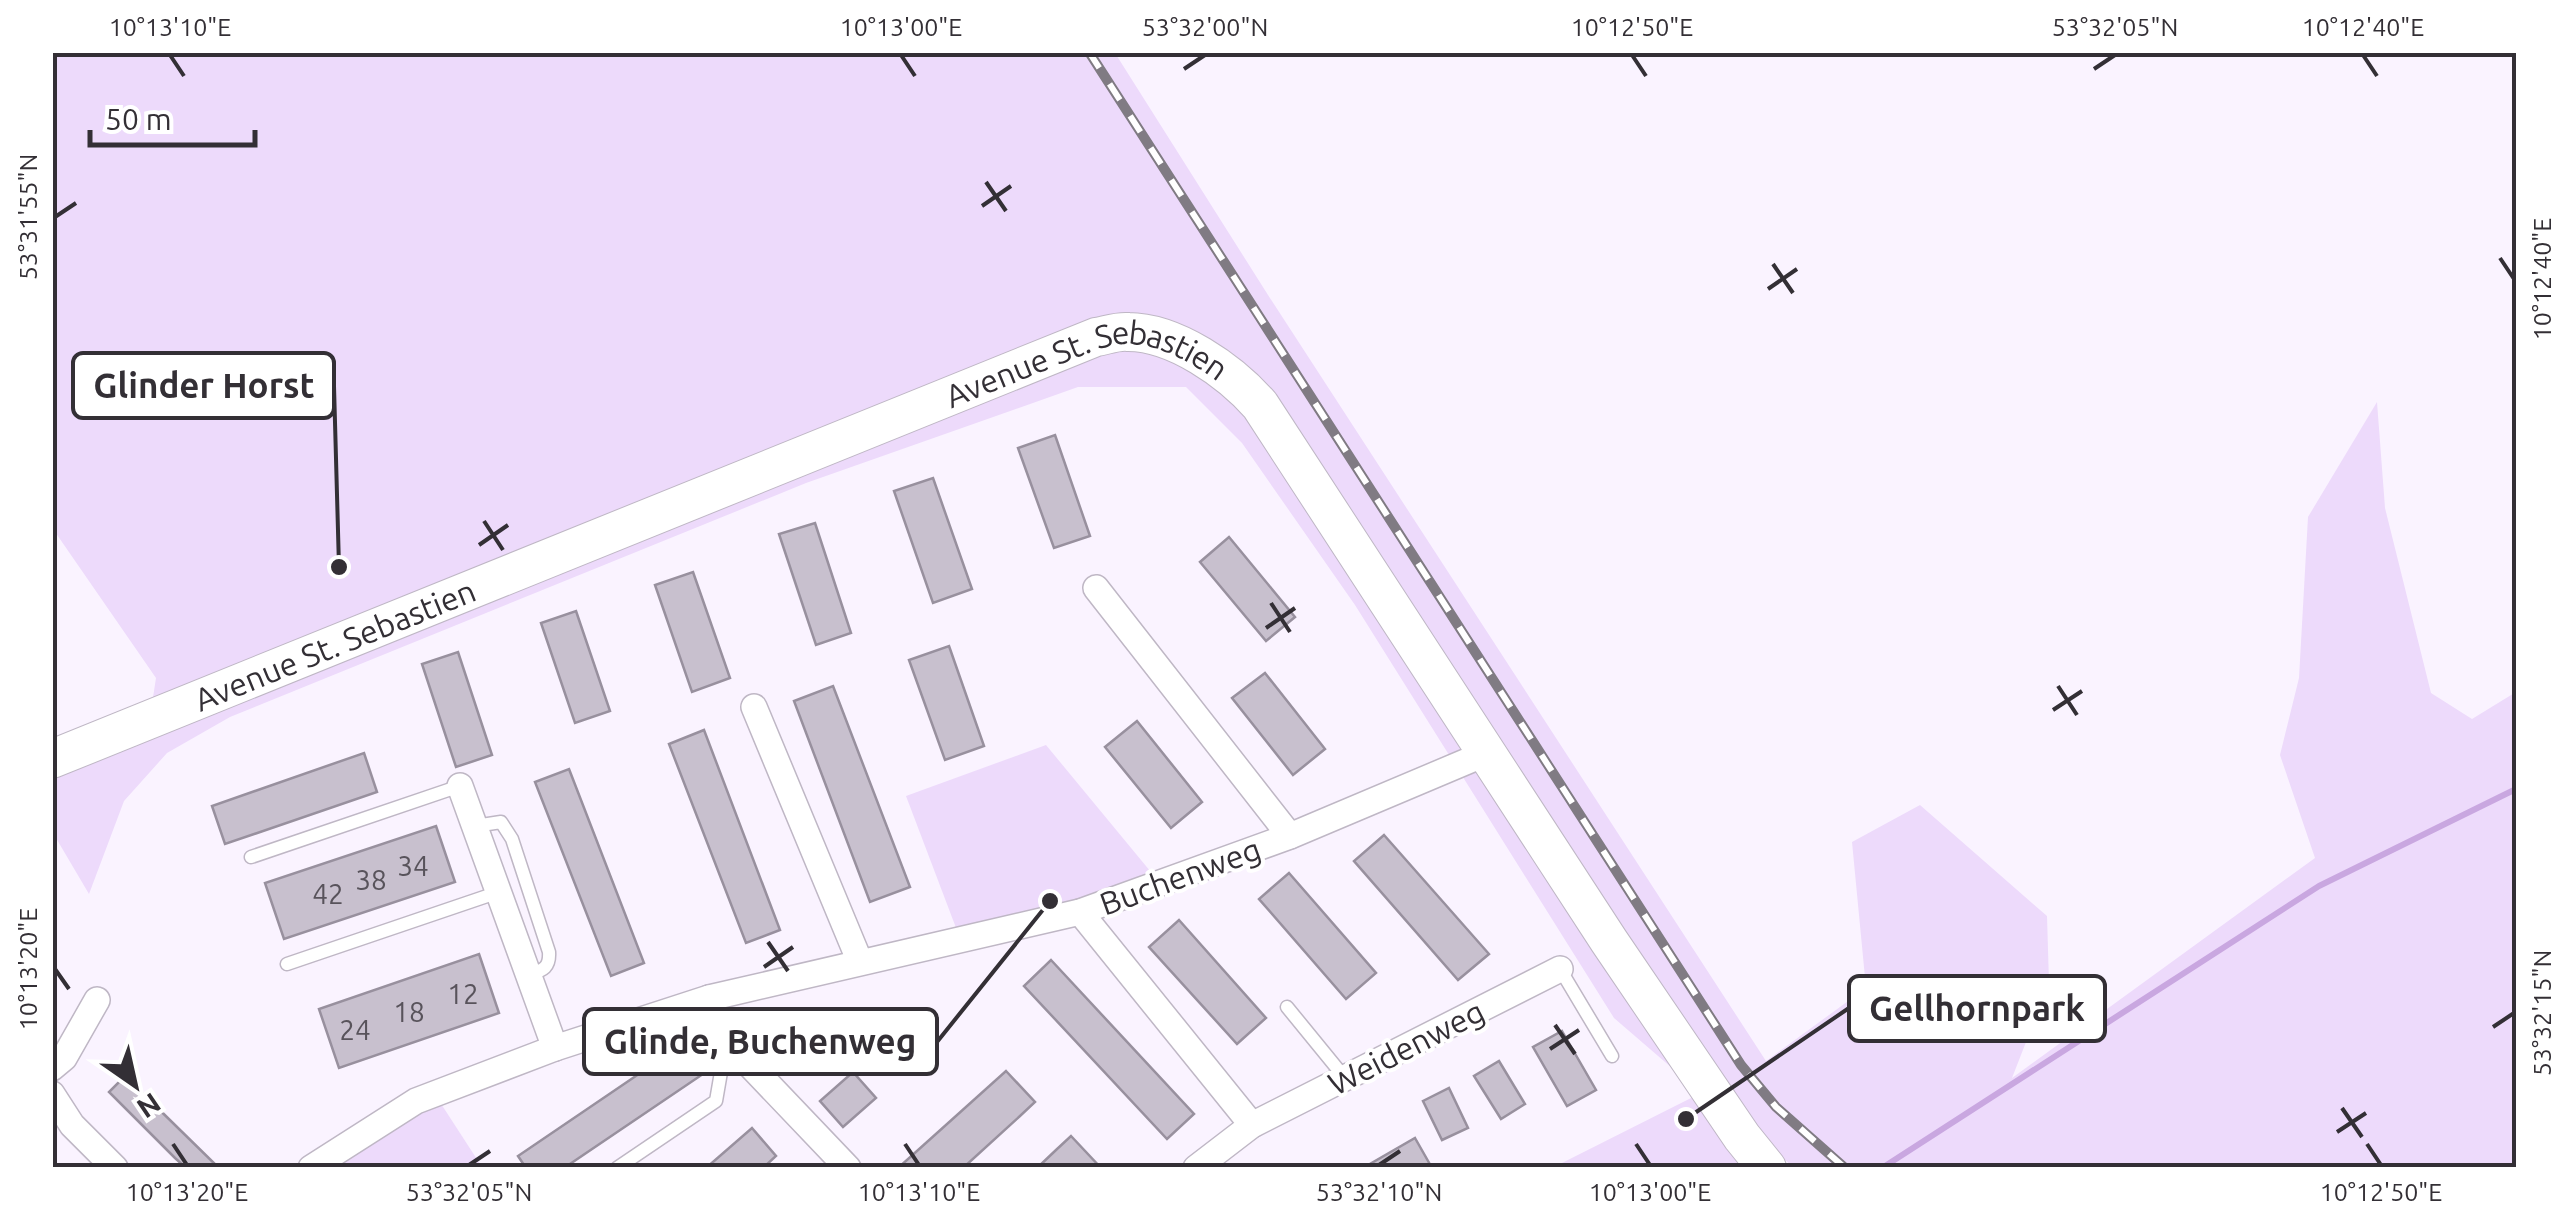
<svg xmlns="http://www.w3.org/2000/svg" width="2569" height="1220" font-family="Ubuntu,sans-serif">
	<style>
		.green { fill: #eddafb }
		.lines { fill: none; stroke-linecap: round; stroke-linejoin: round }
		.stream { stroke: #c9a7e0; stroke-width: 6 }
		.building { fill: #c8c0ce; stroke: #98909e; stroke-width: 2.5 }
		.service-casing { stroke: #bfb7c5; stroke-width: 15 }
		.minor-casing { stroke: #bfb7c5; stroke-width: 28 }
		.secondary-casing { stroke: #bfb7c5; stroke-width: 40 }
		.service { stroke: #fff; stroke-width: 12 }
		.minor { stroke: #fff; stroke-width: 25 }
		.secondary { stroke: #fff; stroke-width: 38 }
		.rail-casing { stroke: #807b83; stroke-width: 10 }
		.rail { stroke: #fff; stroke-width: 6; stroke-dasharray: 19; stroke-linecap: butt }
		.ticks { fill: none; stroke: #332f35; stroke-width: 4 }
		.labels { text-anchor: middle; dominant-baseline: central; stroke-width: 8; stroke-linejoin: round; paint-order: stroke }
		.number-label { font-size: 28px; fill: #58535b }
		.street-label { font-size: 32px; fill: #332f35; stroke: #fff }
		.leader { fill: none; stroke: #332f35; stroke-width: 4 }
		.callout-dot { fill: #332f35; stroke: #fff; stroke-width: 4 }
		.callout { fill: #fff; stroke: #332f35; stroke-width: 4 }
		.callout-label { font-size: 35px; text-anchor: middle; font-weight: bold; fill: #332f35 }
		.neatline { fill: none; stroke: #332f35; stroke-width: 4 }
		.ticks-label { font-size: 25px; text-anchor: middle; fill: #332f35 }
	</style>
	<rect width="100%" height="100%" fill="#faf3ff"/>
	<g class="green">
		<polygon points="53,53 1115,53 1268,295 1766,1061 1866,988 1852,842 1920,805 2047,916 2049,983 2012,1078 2315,858 2280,755 2299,678 2308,517 2377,402 2385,508 2431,693 2472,719 2516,692 2516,1167 1793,1167 1750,1128 1763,1167 1554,1167 1701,1093 1614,1018 1355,605 1242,443 1186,387 1078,387 806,483 230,717 167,753 124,801 89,894 53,833 52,759 150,717 156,678 53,529"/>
		<polygon points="1046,745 1160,883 961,941 906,796"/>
		<polygon points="434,1093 482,1167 311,1168"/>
	</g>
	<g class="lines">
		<polyline class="stream" points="1882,1168 2319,886 2516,789"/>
	</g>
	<g class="building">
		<polygon points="1055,435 1090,536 1054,548 1018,448"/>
		<polygon points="933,478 972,589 933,603 894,491"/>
		<polygon points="815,523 851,633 816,645 779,534"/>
		<polygon points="1229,537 1295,617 1266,641 1200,562"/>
		<polygon points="693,572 730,678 692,692 655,585"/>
		<polygon points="576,611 610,711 575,723 541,623"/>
		<polygon points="949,646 984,746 945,760 909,660"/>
		<polygon points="458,652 492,755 456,767 422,664"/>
		<polygon points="1265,673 1325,749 1293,775 1232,698"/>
		<polygon points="833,686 910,887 870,902 794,701"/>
		<polygon points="1137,721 1202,802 1171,828 1105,747"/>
		<polygon points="704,730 780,930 746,943 669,744"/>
		<polygon points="364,753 377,792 225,844 212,806"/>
		<polygon points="569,769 644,963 611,976 535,782"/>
		<polygon points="436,826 455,882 284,939 265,883"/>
		<polygon points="1384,835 1489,954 1458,980 1354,861"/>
		<polygon points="1289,873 1376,973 1346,999 1259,899"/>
		<polygon points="1179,920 1266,1018 1237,1044 1149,947"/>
		<polygon points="479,954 499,1013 339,1068 319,1009"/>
		<polygon points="1051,960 1194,1114 1167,1139 1024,986"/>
		<polygon points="1562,1031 1596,1090 1567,1106 1533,1047"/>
		<polygon points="683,1044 703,1074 564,1168 526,1168 518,1156"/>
		<polygon points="1499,1061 1525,1104 1501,1119 1474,1076"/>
		<polygon points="1006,1071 1035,1102 1020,1116 963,1168 898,1168"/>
		<polygon points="853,1072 876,1098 843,1127 820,1101"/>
		<polygon points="125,1076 175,1125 219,1168 186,1168 175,1158 109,1092"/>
		<polygon points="1449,1088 1468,1128 1442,1140 1423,1101"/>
		<polygon points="752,1128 776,1156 763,1168 706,1168"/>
		<polygon points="1071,1136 1101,1168 1037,1168 1056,1150"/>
		<polygon points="1415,1138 1432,1168 1363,1168"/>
	</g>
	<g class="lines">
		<g class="service-casing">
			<g id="service">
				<path d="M 475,826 L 501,822 L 512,839 L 549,952 C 550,968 543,970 529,975"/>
				<polyline points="251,857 460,786"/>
				<polyline points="287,964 499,892"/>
				<polyline points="1560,969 1612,1056"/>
				<polyline points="1287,1007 1345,1078"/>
				<polyline points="617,1168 716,1101 726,1043"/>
			</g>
		</g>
		<g class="minor-casing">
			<g id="minor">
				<polyline points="1096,588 1290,836"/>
				<polyline points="754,707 860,962"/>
				<polyline points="460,786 555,1048"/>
				<polyline points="1080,912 1252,1125"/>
				<polyline points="709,998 726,1040 848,1168"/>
				<polyline points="52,1068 64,1058 97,1000"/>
				<polyline points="52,1094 72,1125 115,1168"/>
				<polyline points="311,1168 416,1101 555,1048 709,998 1080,912 1290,836 1489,752"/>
				<polyline points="1196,1168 1252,1125 1560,969"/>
			</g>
		</g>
		<g class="secondary-casing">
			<g id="secondary">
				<path id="s1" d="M 52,759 L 1096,337 C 1107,335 1118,331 1128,332 C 1175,332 1230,371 1260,405 L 1609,941 L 1742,1137 L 1767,1168"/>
			</g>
		</g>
		<use href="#service" class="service"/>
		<use href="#minor" class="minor"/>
		<use href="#secondary" class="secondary"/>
		<g class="rail-casing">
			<polyline id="rail" points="1089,52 1741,1065 1776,1107 1845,1168"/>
		</g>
		<use href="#rail" class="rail"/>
	</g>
	<path class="ticks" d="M 170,55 L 184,76M 901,55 L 915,76M 1632,55 L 1646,76M 2363,55 L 2377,76M 1184,69 L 1205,55M 2094,69 L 2115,55M 986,182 L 1006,211M 982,206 L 1011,186M 55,217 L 76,203M 2500,258 L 2514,279M 1773,264 L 1793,293M 1768,289 L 1797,269M 484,521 L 503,550M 479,545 L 508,525M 1271,603 L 1290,632M 1266,628 L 1295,608M 2058,686 L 2077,715M 2053,710 L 2082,691M 768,942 L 788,971M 764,967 L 793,947M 55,969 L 69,989M 1555,1025 L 1575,1054M 2493,1027 L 2514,1013M 1550,1049 L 1579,1030M 2342,1108 L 2362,1137M 2337,1132 L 2366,1113M 173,1144 L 187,1165M 905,1144 L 919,1165M 1636,1144 L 1650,1165M 2367,1144 L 2381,1165M 469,1165 L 490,1151M 1379,1165 L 1400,1151"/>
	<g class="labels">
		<g class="number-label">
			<text x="413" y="865">34</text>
			<text x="371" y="879">38</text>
			<text x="328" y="893">42</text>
			<text x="463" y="993">12</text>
			<text x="409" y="1011">18</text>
			<text x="355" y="1029">24</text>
		</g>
		<g class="street-label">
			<text stroke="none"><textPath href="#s1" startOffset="1115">Avenue St. Sebastien</textPath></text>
			<text stroke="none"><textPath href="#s1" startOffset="305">Avenue St. Sebastien</textPath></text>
			<text transform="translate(1180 876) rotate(-20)">Buchenweg</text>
			<text transform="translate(1406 1047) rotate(-27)">Weidenweg</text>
		</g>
	</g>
	<path class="leader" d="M339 567L334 386M1686 1119L1849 1008M1050 901L937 1042"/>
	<g class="callout-dot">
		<circle cx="339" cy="567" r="10"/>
		<circle cx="1686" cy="1119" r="10"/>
		<circle cx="1050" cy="901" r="10"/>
	</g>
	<g class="callout">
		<rect x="73" y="353" width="261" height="65" rx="10"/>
		<rect x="1849" y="976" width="256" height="65" rx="10"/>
		<rect x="584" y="1009" width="353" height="65" rx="10"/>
	</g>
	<g class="callout-label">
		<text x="204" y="398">Glinder Horst</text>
		<text x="1977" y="1021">Gellhornpark</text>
		<text x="760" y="1054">Glinde, Buchenweg</text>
	</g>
	<rect width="2569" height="1220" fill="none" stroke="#ffffff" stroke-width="110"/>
	<g transform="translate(135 1085) rotate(146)" stroke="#ffffff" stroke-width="8" paint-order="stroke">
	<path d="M0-8L18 38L0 25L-18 38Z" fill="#332f35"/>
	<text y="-15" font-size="28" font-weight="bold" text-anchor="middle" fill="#332f35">N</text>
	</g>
	<path d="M90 130v15h165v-15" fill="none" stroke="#332f35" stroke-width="5"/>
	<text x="105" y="130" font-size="30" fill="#332f35" stroke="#ffffff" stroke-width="8" paint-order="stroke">50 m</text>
	<rect x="55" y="55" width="2459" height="1110" class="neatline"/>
	<g class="ticks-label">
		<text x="170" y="36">10°13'10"E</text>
		<text x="901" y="36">10°13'00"E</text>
		<text x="1205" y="36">53°32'00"N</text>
		<text x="1632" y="36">10°12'50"E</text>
		<text x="2115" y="36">53°32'05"N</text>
		<text x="2363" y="36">10°12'40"E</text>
		<text transform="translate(28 217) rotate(-90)" y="9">53°31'55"N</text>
		<text transform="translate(2542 279) rotate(-90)" y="9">10°12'40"E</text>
		<text transform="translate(28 969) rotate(-90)" y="9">10°13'20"E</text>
		<text transform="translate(2542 1013) rotate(-90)" y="9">53°32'15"N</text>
		<text x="187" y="1201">10°13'20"E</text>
		<text x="469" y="1201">53°32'05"N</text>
		<text x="919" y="1201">10°13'10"E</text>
		<text x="1379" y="1201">53°32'10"N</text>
		<text x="1650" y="1201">10°13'00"E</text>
		<text x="2381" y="1201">10°12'50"E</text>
	</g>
</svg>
